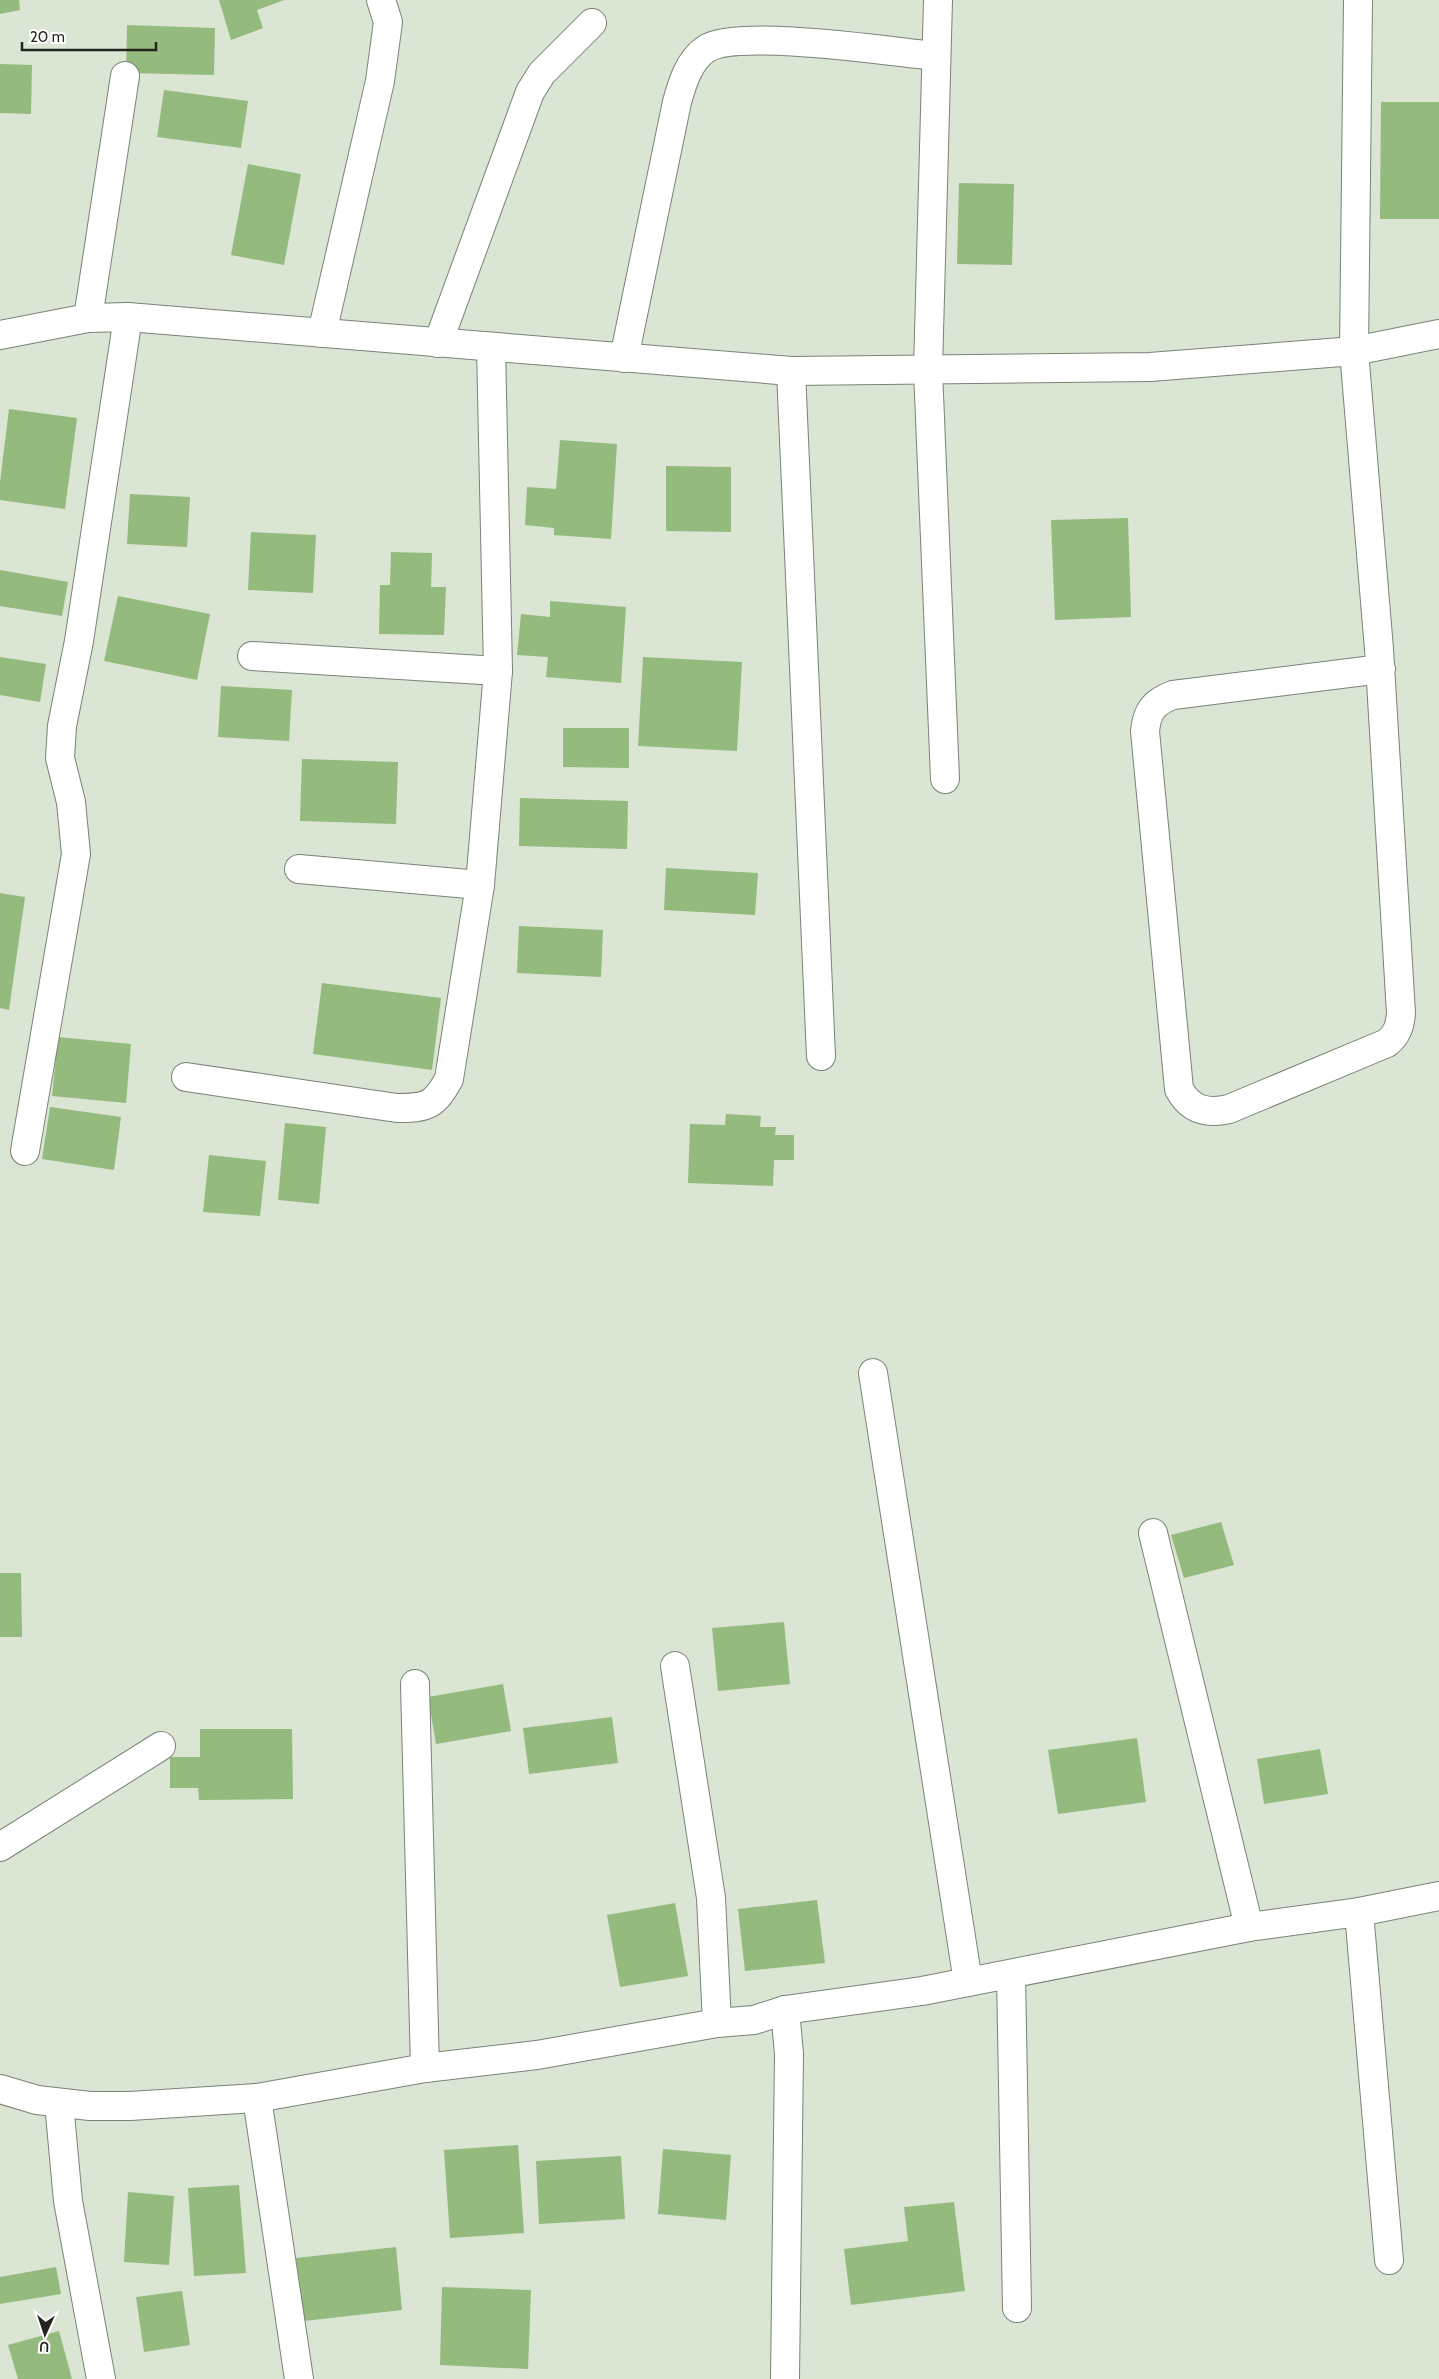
<svg xmlns="http://www.w3.org/2000/svg" width="1439" height="2379" font-family="Cabin,sans-serif">
	<style>
		.building { fill: #94ba7d }
		.lines { fill: none; stroke-linecap: round; stroke-linejoin: round }
		.minor-casing { stroke: #7a8375; stroke-width: 30 }
		.minor { stroke: #fff; stroke-width: 28 }
	</style>
	<rect width="100%" height="100%" fill="#dae5d4"/>
	<g class="building">
		<polygon points="0,0 19,0 20,10 0,14"/>
		<polygon points="219,0 284,0 257,10 263,28 231,40"/>
		<polygon points="127,25 215,28 214,75 126,73"/>
		<polygon points="0,64 32,65 31,114 0,113"/>
		<polygon points="164,90 248,101 241,148 157,137"/>
		<polygon points="1381,102 1439,102 1439,219 1380,219"/>
		<polygon points="248,164 301,174 284,265 231,255"/>
		<polygon points="959,183 1014,184 1012,265 957,264"/>
		<polygon points="9,409 77,418 65,509 0,500 0,482"/>
		<polygon points="560,440 617,444 611,539 554,535 554,528 525,525 527,487 556,489"/>
		<polygon points="666,466 731,467 731,532 666,531"/>
		<polygon points="130,494 190,497 187,547 127,544"/>
		<polygon points="1128,518 1131,617 1055,620 1051,520"/>
		<polygon points="251,532 316,535 313,593 248,590"/>
		<polygon points="391,552 432,553 431,587 446,587 444,635 379,634 380,585 390,585"/>
		<polygon points="0,570 68,582 62,616 0,606"/>
		<polygon points="118,596 210,614 197,680 104,661"/>
		<polygon points="550,601 626,607 621,683 546,677 548,657 517,655 521,614 550,617"/>
		<polygon points="0,657 46,664 40,702 0,695"/>
		<polygon points="643,657 742,662 737,751 638,746"/>
		<polygon points="221,686 292,690 289,741 218,737"/>
		<polygon points="563,728 629,728 629,768 563,767"/>
		<polygon points="302,759 398,762 396,824 300,821"/>
		<polygon points="520,798 628,801 627,849 519,846"/>
		<polygon points="666,868 758,873 755,915 664,910"/>
		<polygon points="0,893 25,897 9,1010 0,1008"/>
		<polygon points="519,926 603,930 601,977 517,973"/>
		<polygon points="322,983 441,998 432,1070 313,1054"/>
		<polygon points="58,1037 131,1044 126,1103 52,1096"/>
		<polygon points="50,1107 121,1117 114,1170 42,1159"/>
		<polygon points="726,1114 761,1116 760,1127 776,1127 775,1135 794,1135 794,1160 774,1160 773,1186 688,1183 690,1124 725,1125"/>
		<polygon points="285,1123 326,1127 319,1204 278,1200"/>
		<polygon points="209,1155 266,1161 260,1216 203,1212"/>
		<polygon points="1221,1522 1234,1565 1184,1578 1171,1535"/>
		<polygon points="0,1573 21,1573 22,1637 0,1637"/>
		<polygon points="784,1622 790,1684 718,1691 712,1628"/>
		<polygon points="503,1684 511,1731 436,1744 428,1697"/>
		<polygon points="612,1717 618,1763 529,1774 523,1728"/>
		<polygon points="200,1729 292,1729 293,1799 199,1800 198,1788 170,1788 170,1757 200,1757"/>
		<polygon points="1137,1738 1146,1802 1058,1814 1048,1750"/>
		<polygon points="1320,1749 1328,1794 1264,1804 1257,1759"/>
		<polygon points="817,1900 825,1963 745,1971 738,1909"/>
		<polygon points="675,1903 688,1976 620,1987 607,1915"/>
		<polygon points="518,2145 524,2233 450,2238 444,2150"/>
		<polygon points="663,2149 731,2155 726,2220 658,2214"/>
		<polygon points="621,2156 625,2219 539,2224 536,2161"/>
		<polygon points="239,2185 246,2273 194,2276 188,2188"/>
		<polygon points="128,2192 174,2196 169,2265 124,2262"/>
		<polygon points="954,2202 965,2291 851,2305 844,2249 908,2241 904,2207"/>
		<polygon points="396,2247 402,2310 304,2321 296,2258"/>
		<polygon points="56,2267 61,2294 0,2304 0,2277"/>
		<polygon points="442,2287 531,2290 528,2369 440,2365"/>
		<polygon points="182,2291 190,2345 144,2352 136,2297"/>
		<polygon points="59,2331 72,2379 18,2379 8,2345"/>
	</g>
	<g class="lines">
		<g class="minor-casing">
			<g id="minor">
				<polyline points="938,0 928,370 945,779"/>
				<path d="M 1358,0 L 1354,351 L 1379,649 L 1401,1013 C 1400,1026 1397,1035 1387,1043 L 1229,1109 C 1207,1114 1190,1110 1179,1089 L 1145,731 C 1147,711 1154,702 1173,695 L 1381,669"/>
				<polyline points="88,318 125,76"/>
				<polyline points="322,333 380,81 388,22 381,0"/>
				<polyline points="0,335 88,318 128,317 791,371 1150,367 1354,351 1439,334"/>
				<polyline points="438,343 530,92 542,73 592,23"/>
				<path d="M 624,358 L 677,102 C 682,84 689,60 706,49 C 736,28 894,52 936,56"/>
				<polyline points="791,371 821,1056"/>
				<polyline points="252,656 498,671"/>
				<polyline points="299,869 480,885"/>
				<path d="M 186,1077 L 397,1108 C 427,1108 434,1106 449,1079 L 480,885 L 498,671 L 491,347"/>
				<polyline points="25,1151 76,854 71,802 60,758 62,726 79,641 128,317"/>
				<polyline points="873,1373 968,1982"/>
				<polyline points="1153,1533 1249,1927"/>
				<polyline points="675,1666 711,1898 717,2023"/>
				<polyline points="415,1684 425,2068"/>
				<polyline points="0,1847 161,1746"/>
				<polyline points="1359,1912 1389,2260"/>
				<polyline points="1011,1974 1017,2308"/>
				<polyline points="0,2089 37,2100 90,2106 130,2106 257,2098 425,2068 537,2055 717,2023 754,2020 785,2010 922,1991 1249,1927 1359,1912 1439,1896"/>
				<polyline points="257,2098 299,2379"/>
				<polyline points="59,2103 68,2201 101,2379"/>
				<polyline points="785,2379 789,2054 785,2010"/>
			</g>
		</g>
		<use href="#minor" class="minor"/>
	</g>
	<g transform="translate(45 2334) rotate(183)" stroke="#ffffff" stroke-width="4" paint-order="stroke">
	<path d="M0-4L9 19L0 12L-9 19Z" fill="#22261f"/>
	<text y="-8" font-size="14" font-weight="bold" text-anchor="middle" fill="#22261f">U</text>
	</g>
	<path d="M22 42v8h134v-8" fill="none" stroke="#22261f" stroke-width="2.5"/>
	<text x="30" y="42" font-size="15" fill="#22261f" stroke="#ffffff" stroke-width="4" paint-order="stroke">20 m</text>
</svg>
